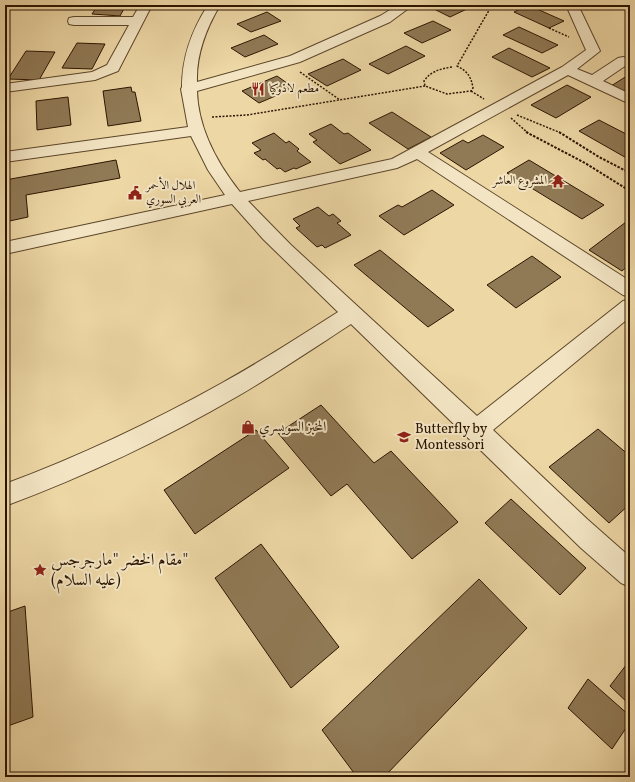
<svg xmlns="http://www.w3.org/2000/svg" width="635" height="782" font-family="Vollkorn,Amiri,serif">
	<style>
		.building { fill: #907a56; stroke: #2c1500 }
		.lines { fill: none; stroke-linecap: round; stroke-linejoin: round }
		.minor-casing { stroke: #5c4629; stroke-width: 2 }
		.path-far1 { stroke: #2c1500; stroke-width: 1.5; stroke-dasharray: 2 1.5; stroke-linecap: butt }
		.path { stroke: #2c1500; stroke-width: 2; stroke-dasharray: 2.5 1.5; stroke-linecap: butt }
		.minor { fill: #f3e5c4; fill-rule: evenodd }
		.labels { text-anchor: middle; dominant-baseline: central; stroke-width: 4; stroke-linejoin: round; paint-order: stroke }
		.far-poi-label { font-size: 12px; fill: #2c1500; stroke: #f3e5c4; text-anchor: start }
		.poi-label { font-size: 14px; fill: #2c1500; stroke: #f3e5c4; text-anchor: start }
		.near-poi-label { font-size: 17px; fill: #2c1500; stroke: #f3e5c4; text-anchor: start }
	</style>
	<rect width="100%" height="100%" fill="#edd7a5"/>
	<filter id="stains"><feTurbulence type="fractalNoise" baseFrequency=".005" numOctaves="4"/><feColorMatrix values="0 0 0 0 .2 0 0 0 0 .09 0 0 0 0 .02 0 0 0 .5 -.17"/></filter>
	<radialGradient id="worn" r=".72"><stop offset=".6" stop-color="#630" stop-opacity="0"/><stop offset="1" stop-color="#630" stop-opacity=".3"/></radialGradient>
	<g class="building">
		<polygon points="60,5 88,5 87,7"/>
		<polygon points="98,5 126,5 120,16 92,14"/>
		<polygon points="426,5 463,5 469,8 450,17"/>
		<polygon points="528,5 564,21 549,28 514,12"/>
		<polygon points="267,12 281,21 251,32 237,24"/>
		<polygon points="433,21 451,30 422,43 404,33"/>
		<polygon points="519,27 558,45 542,53 503,35"/>
		<polygon points="264,35 278,44 245,57 231,48"/>
		<polygon points="77,43 105,44 92,69 62,68"/>
		<polygon points="406,46 425,56 388,74 369,64"/>
		<polygon points="509,48 550,68 532,77 492,57"/>
		<polygon points="26,51 55,52 39,80 8,79"/>
		<polygon points="343,59 361,70 327,86 308,74"/>
		<polygon points="630,74 630,94 611,86"/>
		<polygon points="277,76 294,88 259,103 242,91"/>
		<polygon points="567,85 591,97 556,118 531,105"/>
		<polygon points="131,87 132,92 135,92 141,121 108,126 103,91"/>
		<polygon points="68,97 71,125 37,130 36,101"/>
		<polygon points="392,112 431,137 408,149 369,123"/>
		<polygon points="599,120 630,136 630,160 579,131"/>
		<polygon points="331,124 344,134 348,133 371,150 340,164 313,142 317,140 309,134"/>
		<polygon points="274,133 286,143 289,141 299,149 297,151 311,162 296,169 294,168 285,172 280,168 277,169 265,159 263,160 254,153 261,150 252,143"/>
		<polygon points="483,135 504,147 466,170 440,153 463,140 468,143"/>
		<polygon points="116,160 120,178 26,195 28,217 5,222 5,180"/>
		<polygon points="529,160 604,205 582,219 507,173"/>
		<polygon points="432,190 454,205 404,235 379,216 398,205 402,207"/>
		<polygon points="318,207 329,216 333,214 341,221 337,223 351,235 325,248 322,245 317,247 296,228 300,226 293,219"/>
		<polygon points="626,222 630,225 630,264 622,271 589,250"/>
		<polygon points="380,250 454,310 428,327 354,265"/>
		<polygon points="532,256 561,277 516,308 487,285"/>
		<polygon points="321,405 374,463 391,451 458,522 412,559 347,484 331,496 278,433"/>
		<polygon points="598,429 630,456 630,504 609,523 549,467"/>
		<polygon points="256,430 289,468 195,534 164,490"/>
		<polygon points="511,499 586,568 560,595 485,523"/>
		<polygon points="261,544 339,647 291,688 215,578"/>
		<polygon points="479,579 527,628 384,777 357,777 322,730"/>
		<polygon points="25,606 33,717 5,727 5,613"/>
		<polygon points="630,660 630,705 610,686"/>
		<polygon points="588,679 630,716 630,722 612,749 568,708"/>
	</g>
	<g class="lines">
		<g class="minor-casing">
			<g id="minor">
				<polygon points="140,5 152,5 118,71 95,80 5,92 5,84 92,72 107,65 129,25 74,25 69,24 68,21 69,18 74,17 133,17"/>
				<path d="M 208,5 L 220,5 C 206,29 196,54 197,82 L 290,56 L 380,16 L 398,5 L 413,5 L 390,22 L 300,62 L 197,91 C 198,128 217,163 240,192 L 392,159 L 562,67 L 586,50 L 566,5 L 578,5 L 600,51 L 577,69 L 592,75 L 618,58 L 623,57 L 630,59 L 630,67 L 625,66 L 603,81 L 630,94 L 630,104 L 568,75 L 428,152 L 630,281 L 630,297 L 623,295 L 417,159 L 397,168 L 248,201 L 291,245 L 477,416 L 623,301 L 630,299 L 630,317 L 493,430 L 587,519 L 630,557 L 630,587 L 621,583 L 581,548 L 351,324 C 314,348 277,373 238,396 C 164,439 86,476 5,506 L 5,484 C 80,456 152,422 222,383 C 262,361 300,336 338,312 L 263,239 L 232,204 L 5,254 L 5,242 L 225,195 L 208,170 L 191,136 L 5,162 L 5,152 L 188,127 L 181,89 L 182,87 C 182,56 192,30 208,5 Z"/>
			</g>
		</g>
		<g class="path-far1">
			<polyline points="549,28 569,37"/>
			<path d="M 452,67 C 440,69 431,71 424,81 L 425,86 L 447,94 L 471,91 L 473,88 C 471,76 467,71 457,66 L 492,5"/>
			<polyline points="300,72 340,100"/>
			<polyline points="471,91 484,99"/>
			<polyline points="517,115 561,133"/>
			<polyline points="212,117 247,115 425,86"/>
			<polyline points="511,118 528,133"/>
		</g>
		<g class="path">
			<polyline points="526,132 585,163 630,191"/>
			<polyline points="559,132 599,157 630,173"/>
		</g>
		<use href="#minor" class="minor"/>
	</g>
	<defs>
		<g id="restaurant-bare" transform="scale(1.08)"><path d="M-5-6h1v4h1v-4h1v4h1v-4h1v5L-1.5 .5V6h-2V.5L-5-1ZM5-6V6H3V1.5H1.5Q1.5-4 5-6Z" fill="#8f2418" stroke="#f3e5c4" stroke-width="2.5" paint-order="stroke"/></g>
		<g id="temple-bare" transform="scale(1.08)"><path d="M0-6L5-2H3V0L6.5 2.5H4V6H1.5V3h-3V6H-4V2.5H-6.5L-3 0V-2H-5Z" fill="#8f2418" stroke="#f3e5c4" stroke-width="2.5" paint-order="stroke"/></g>
		<g id="civic-bare" transform="scale(1.08)"><path d="M-.6-6.5H3V-4.5H.6V-3L4-1V1h2V6H-6V1h2V-1L-.6-3ZM-1.2 2.5V6h2.4V2.5Z" fill="#8f2418" stroke="#f3e5c4" stroke-width="2.5" paint-order="stroke"/></g>
		<g id="shop-bare" transform="scale(1.08)"><path d="M-5-2.5h2.3a2.7 3.5 0 0 1 5.4 0H5L5.5 6h-11ZM-1.5-2.5h3a1.5 2.3 0 0 0-3 0Z" fill="#8f2418" stroke="#f3e5c4" stroke-width="2.5" paint-order="stroke"/></g>
		<g id="school-bare" transform="scale(1.08)"><path d="M0-5L7-2L0 1L-7-2ZM-4 1L0 2.5L4 1V4Q0 6-4 4Z" fill="#8f2418" stroke="#f3e5c4" stroke-width="2.5" paint-order="stroke"/></g>
		<g id="sight-bare" transform="scale(1.08)"><path d="M0-6L1.8-2.2L6-1.7L2.9 1.2L3.7 5.4L0 3.3L-3.7 5.4L-2.9 1.2L-6-1.7L-1.8-2.2Z" fill="#8f2418" stroke="#f3e5c4" stroke-width="2.5" paint-order="stroke"/></g>
	</defs>
	<g fill-rule="evenodd">
		<use href="#restaurant-bare" x="258" y="89"/>
		<use href="#temple-bare" x="558" y="181"/>
		<use href="#civic-bare" x="135" y="193"/>
		<use href="#shop-bare" x="248" y="427"/>
		<use href="#school-bare" x="404" y="437"/>
		<use href="#sight-bare" x="40" y="570"/>
	</g>
	<g class="labels">
		<g class="far-poi-label">
			<text x="269" y="89">مطعم لاذوكيا</text>
			<text x="547" y="181" text-anchor="end">المشروع العاشر</text>
			<text x="146" y="186">الهلال الأحمر<tspan x="146" dy="14">العربي السوري</tspan></text>
		</g>
		<g class="poi-label">
			<text x="259" y="427">المخبز السويسري</text>
			<text x="415" y="429">Butterfly by<tspan x="415" dy="16">Montessori</tspan></text>
		</g>
		<g class="near-poi-label">
			<text x="51" y="560">مقام الخضر "مارجرجس"<tspan x="51" dy="20">(عليه السلام)</tspan></text>
		</g>
	</g>
	<rect width="635" height="782" fill="none" stroke="#edd7a5" stroke-width="20"/>
	<rect x="6" y="6" width="623" height="770" fill="none" stroke="#2c1500" stroke-width="2"/>
	<rect x="10" y="10" width="615" height="762" fill="none" stroke="#2c1500"/>
	<rect width="100%" height="100%" filter="url(#stains)"/>
	<rect width="100%" height="100%" fill="url(#worn)"/>
</svg>
